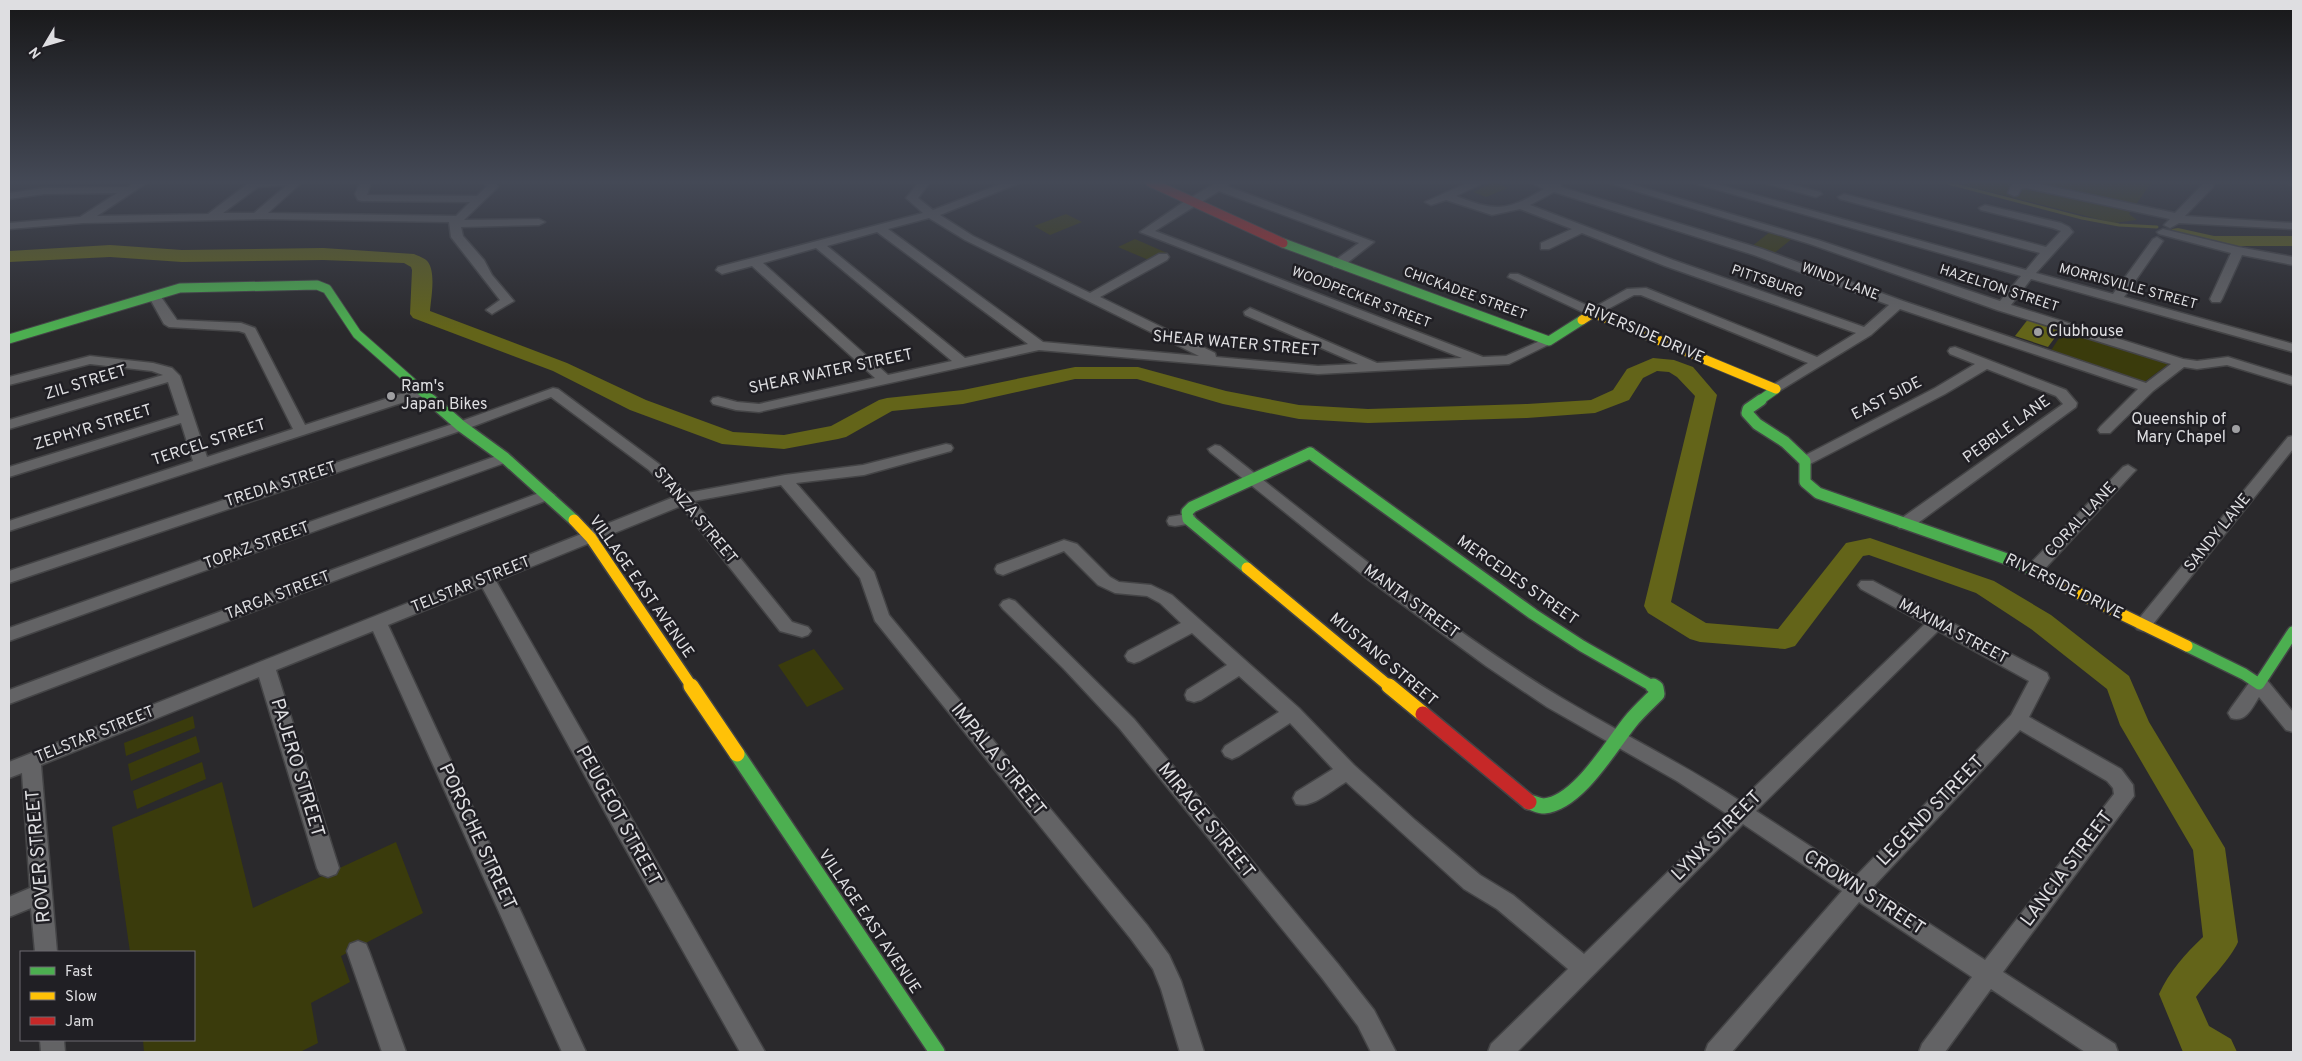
<svg xmlns="http://www.w3.org/2000/svg" width="2302" height="1061" font-family="Overpass,sans-serif">
	<style>
		.green { fill: #3a3b0c }
		.water { fill: #636419 }
		.lines { fill: none; stroke-linecap: round; stroke-linejoin: round }
		.stream { stroke: #636419; stroke-width: 3 }
		.river { fill: #636419; fill-rule: evenodd }
		.street-casing { stroke: #444446; stroke-width: 3 }
		.fast-far2-casing { stroke: #444446; stroke-width: 11 }
		.fast-far1-casing { stroke: #444446; stroke-width: 14 }
		.fast-casing { stroke: #444446; stroke-width: 18 }
		.slow-far2-casing { stroke: #444446; stroke-width: 11 }
		.slow-far1-casing { stroke: #444446; stroke-width: 14 }
		.slow-casing { stroke: #444446; stroke-width: 18 }
		.jam-far1-casing { stroke: #444446; stroke-width: 11 }
		.jam-casing { stroke: #444446; stroke-width: 18 }
		.street { fill: #636365; fill-rule: evenodd }
		.fast-far2 { stroke: #4caf50; stroke-width: 9 }
		.fast-far1 { stroke: #4caf50; stroke-width: 11 }
		.fast { stroke: #4caf50; stroke-width: 15 }
		.slow-far2 { stroke: #ffc107; stroke-width: 9 }
		.slow-far1 { stroke: #ffc107; stroke-width: 11 }
		.slow { stroke: #ffc107; stroke-width: 15 }
		.jam-far1 { stroke: #c62828; stroke-width: 9 }
		.jam { stroke: #c62828; stroke-width: 15 }
		.poi-dot { fill: #9f9fa2; stroke: #201f24; stroke-width: 2 }
		.labels { text-anchor: middle; dominant-baseline: central; stroke-width: 5; stroke-linejoin: round; paint-order: stroke }
		.far-street-label { font-size: 14px; fill: #dedee1; stroke: #201f24 }
		.poi-label { font-size: 16px; fill: #dedee1; stroke: #201f24; text-anchor: start }
		.street-label { font-size: 16px; fill: #dedee1; stroke: #201f24 }
		.near-street-label { font-size: 19px; fill: #dedee1; stroke: #201f24 }
	</style>
	<rect width="100%" height="100%" fill="#2a292c"/>
	<g class="green">
		<polygon points="1494,182 1508,188 1486,197 1473,192"/>
		<polygon points="1971,182 2152,182 2129,214 2137,220 2114,223 1963,185"/>
		<polygon points="1066,214 1082,222 1050,235 1034,226"/>
		<polygon points="1771,231 1793,238 1773,254 1751,247"/>
		<polygon points="1135,239 1167,253 1151,261 1118,247"/>
		<polygon points="2065,329 2171,362 2143,383 2050,352"/>
		<polygon points="814,649 844,689 807,707 778,665"/>
		<polygon points="193,716 195,728 126,756 124,743"/>
		<polygon points="196,736 200,752 131,781 128,764"/>
		<polygon points="202,762 206,779 137,809 133,791"/>
		<polygon points="222,782 253,908 396,842 423,913 341,956 350,982 311,1003 318,1043 300,1052 144,1052 143,1040 194,1040 194,952 130,952 112,827"/>
	</g>
	<polygon class="water" points="2029,318 2062,328 2048,347 2015,336"/>
	<g class="lines">
		<polyline class="stream" points="1944,182 2082,218 2119,225 2157,227"/>
		<g class="river">
			<polygon points="2178,228 2214,236 2293,236 2293,246 2214,246 2172,237 2169,233 2172,229"/>
			<path d="M 110,245 L 182,250 L 323,248 L 414,254 C 418,256 425,258 428,262 C 436,273 431,298 430,311 L 567,363 L 646,400 L 733,432 L 784,435 L 831,426 L 879,400 L 887,398 L 963,390 L 1075,367 L 1138,367 L 1226,391 L 1299,405 L 1368,409 L 1527,404 L 1591,400 L 1613,390 L 1627,369 L 1653,358 L 1674,360 L 1693,367 L 1717,395 L 1671,602 L 1706,623 L 1778,629 L 1846,543 L 1870,538 L 1994,581 L 2051,615 L 2129,676 L 2149,722 L 2225,848 L 2238,942 C 2230,960 2209,980 2196,997 L 2209,1026 L 2231,1039 L 2237,1052 L 2183,1052 L 2159,994 C 2169,972 2186,953 2203,937 L 2193,850 L 2120,725 L 2107,689 L 2031,629 L 1976,593 L 1869,555 L 1863,556 L 1795,646 L 1785,649 L 1700,642 L 1690,639 L 1648,613 L 1644,606 L 1695,396 L 1677,377 L 1669,372 L 1657,371 L 1643,378 L 1629,400 L 1595,413 L 1527,418 L 1368,423 L 1299,419 L 1223,404 L 1137,379 L 1075,379 L 963,404 L 892,411 L 846,437 L 838,439 L 784,449 L 722,444 L 630,410 L 553,371 L 413,318 L 410,314 L 412,270 L 411,267 L 404,263 L 323,260 L 182,262 L 110,257 L 9,262 L 9,251 Z"/>
		</g>
		<g class="street-casing">
			<g id="street">
				<path d="M 135,182 L 148,182 L 97,216 L 208,214 L 250,182 L 302,182 L 268,213 L 456,216 L 470,202 L 362,201 L 358,200 L 355,194 L 360,182 L 371,182 L 367,195 L 477,196 L 487,186 L 483,182 L 495,182 L 498,186 L 497,188 L 464,220 L 539,219 L 545,222 L 539,225 L 461,227 L 463,236 L 484,260 L 492,275 L 514,301 L 492,314 L 486,310 L 500,300 L 451,237 L 449,222 L 262,219 L 83,223 L 9,229 L 9,223 L 80,217 L 117,193 L 44,194 L 9,199 L 9,193 L 44,188 L 128,187 ZM 287,185 L 254,213 L 223,213 L 258,187 Z"/>
				<path d="M 919,182 L 930,182 L 918,198 L 933,210 L 1006,182 L 1022,182 L 940,215 L 973,236 L 1090,293 L 1159,254 L 1167,254 L 1169,257 L 1167,260 L 1100,297 L 1215,353 L 1216,357 L 1318,366 L 1358,364 L 1245,315 L 1244,312 L 1250,308 L 1377,363 L 1462,358 L 1140,232 L 1185,201 L 1217,182 L 1231,182 L 1227,186 L 1374,242 L 1342,267 L 1334,267 L 1332,264 L 1334,261 L 1359,243 L 1219,191 L 1155,231 L 1483,357 L 1506,356 L 1549,337 L 1556,341 L 1509,364 L 1318,374 L 1039,350 L 759,412 L 736,410 L 713,404 L 711,401 L 713,398 L 718,397 L 737,402 L 759,404 L 875,378 L 752,266 L 722,274 L 716,270 L 718,267 L 923,213 L 906,198 ZM 929,218 L 965,240 L 1199,356 L 1043,342 L 888,229 ZM 877,232 L 1028,344 L 965,358 L 827,246 ZM 816,248 L 952,361 L 888,375 L 763,263 Z"/>
				<path d="M 1469,182 L 1485,182 L 1456,196 C 1496,212 1507,211 1544,189 L 1529,182 L 1561,183 L 1561,187 L 1762,249 L 1903,301 L 2146,383 L 2171,364 L 1997,310 L 1810,244 L 1606,182 L 1624,182 L 1818,240 L 2000,301 L 2021,276 L 1690,182 L 1709,182 L 2026,270 L 2040,253 L 1840,199 L 1838,197 L 1844,194 L 2046,247 L 2061,231 L 2053,228 L 1981,210 L 1979,208 L 1985,205 L 2061,223 L 2069,227 L 2073,232 L 2036,273 L 2113,294 L 2153,239 L 2157,237 L 2163,241 L 2124,297 L 2293,344 L 2293,352 L 2031,279 L 2011,305 L 2183,359 L 2197,361 L 2228,357 L 2293,377 L 2293,385 L 2227,365 L 2197,369 L 2184,367 L 2153,391 L 2110,433 L 2100,433 L 2098,430 L 2100,427 L 2138,389 L 1900,309 L 1871,335 L 1776,393 L 1771,392 L 1769,389 L 1771,386 L 1808,363 L 1641,295 L 1634,295 L 1593,317 L 1508,277 L 1510,274 L 1518,274 L 1593,308 L 1627,289 L 1646,288 L 1817,357 L 1856,333 L 1665,266 L 1582,233 L 1549,249 L 1541,249 L 1541,243 L 1572,229 L 1520,209 L 1492,215 L 1446,200 L 1431,205 L 1425,202 ZM 1554,192 L 1754,255 L 1889,305 L 1864,327 L 1673,260 L 1530,205 Z"/>
				<polygon points="1761,182 1782,182 1820,192 1822,194 1816,197"/>
				<polygon points="2030,182 2175,213 2203,184 2203,182 2214,182 2213,187 2185,216 2293,223 2293,229 2179,223 2170,228 2164,225 2170,219 2026,188 2021,189 2018,195 2014,196 2008,193 2012,184"/>
				<polygon points="2286,182 2293,182 2293,186"/>
				<polygon points="2163,229 2238,247 2293,257 2293,265 2242,255 2222,299 2220,302 2212,302 2210,299 2231,253 2159,234 2157,232"/>
				<polygon points="155,293 159,294 177,320 241,323 255,328 305,425 416,389 421,388 428,392 426,395 9,531 9,521 193,461 181,423 9,477 9,467 179,415 168,382 9,429 9,420 163,375 152,371 90,364 9,385 9,377 90,356 153,363 172,368 180,376 207,457 293,429 245,333 239,331 169,327 164,324 149,297"/>
				<polygon points="1955,347 2066,390 2077,403 2076,407 1911,528 1899,528 1897,524 1899,520 2063,404 2056,396 1987,369 1945,394 1810,464 1800,464 1797,461 1800,458 1935,388 1975,364 1950,354 1948,351 1950,348"/>
				<polygon points="553,388 558,389 659,464 687,493 785,475 863,465 946,444 951,445 953,448 951,451 864,475 796,483 874,572 889,615 1147,925 1169,955 1181,981 1204,1052 1180,1052 1161,989 1153,969 1131,939 875,621 860,578 781,485 694,501 792,622 808,627 811,631 808,635 802,637 780,631 681,506 496,581 765,1052 740,1052 612,825 482,587 388,625 586,1052 562,1052 373,631 276,670 339,868 336,874 328,877 320,874 317,868 259,677 41,765 57,952 35,952 31,908 9,917 9,897 30,888 22,773 9,778 9,762 674,497 649,470 551,397 466,429 9,583 9,571 456,423"/>
				<polygon points="2293,436 2293,449 2149,629 2143,631 2137,629 2134,625 2137,621 2288,437"/>
				<path d="M 1215,445 L 1220,446 C 1331,533 1440,624 1560,697 C 1620,733 1682,763 1740,801 L 1925,624 L 1861,589 L 1858,585 L 1861,581 L 1873,581 L 2047,673 L 2049,678 L 2029,717 L 2121,769 L 2133,785 L 2134,796 L 2003,972 L 2115,1044 L 2118,1052 L 2085,1052 L 1991,989 L 1945,1052 L 1919,1052 L 1922,1044 L 1972,977 L 1859,902 L 1732,1052 L 1705,1052 L 1708,1044 L 1842,891 L 1743,824 L 1517,1052 L 1488,1052 L 1491,1044 L 1568,969 L 1497,909 L 1464,889 L 1346,782 C 1332,790 1312,809 1296,804 L 1293,798 L 1296,792 L 1333,769 L 1290,723 L 1239,756 L 1232,759 L 1225,756 L 1222,751 L 1225,746 L 1279,712 L 1239,676 L 1201,700 L 1194,702 L 1187,700 L 1185,695 L 1187,690 L 1227,665 L 1192,633 L 1140,661 L 1134,663 L 1128,661 L 1125,656 L 1128,651 L 1181,623 L 1160,603 L 1147,596 L 1115,593 L 1098,585 L 1064,551 L 1003,575 L 997,573 L 995,569 L 997,565 L 1064,540 L 1077,544 L 1110,577 L 1119,582 L 1151,585 L 1172,595 L 1299,708 L 1354,765 L 1415,820 L 1480,875 L 1513,895 L 1584,954 L 1727,814 L 1677,781 L 1547,707 L 1486,666 L 1369,580 L 1210,452 L 1208,449 ZM 1938,631 L 2029,681 L 2011,715 L 1856,876 L 1756,811 ZM 2020,730 L 2107,781 L 2113,788 L 2114,794 L 1985,960 L 1873,887 Z"/>
				<polygon points="505,453 513,458 510,461 9,641 9,628"/>
				<polygon points="2128,465 2136,470 2133,473 2040,574 2028,574 2026,570 2028,566 2123,467"/>
				<polygon points="547,490 555,495 553,498 9,704 9,690"/>
				<polygon points="1188,514 1194,515 1196,519 1194,523 1175,526 1169,525 1167,521 1169,517"/>
				<polygon points="1009,599 1015,601 1134,719 1338,964 1374,1010 1396,1052 1371,1052 1358,1026 1322,978 1120,729 1063,668 1003,609 1000,605 1003,601"/>
				<path d="M 2259,677 L 2266,679 L 2293,712 L 2293,732 L 2286,730 L 2259,697 C 2252,708 2246,723 2231,718 L 2228,713 L 2231,708 L 2252,679 Z"/>
				<polygon points="358,941 366,944 369,951 406,1052 382,1052 347,951 350,944"/>
				<polygon points="40,1040 64,1040 65,1052 41,1052"/>
			</g>
		</g>
		<g class="fast-far2-casing">
			<g id="fast-far2">
				<polyline points="1283,243 1549,341 1582,320"/>
				<polyline points="9,339 180,288 317,285 327,289 357,334 433,401"/>
				<polyline points="1759,401 1776,389"/>
			</g>
		</g>
		<g class="fast-far1-casing">
			<g id="fast-far1">
				<polyline points="431,400 461,426 505,458 574,520"/>
				<polyline points="1761,400 1748,409 1747,413 1757,424 1785,442 1805,461 1805,482 1818,493 2018,563 2039,574"/>
				<polyline points="1310,453 1533,614 1582,646 1654,687"/>
				<polyline points="1247,568 1188,519 1187,512 1192,507 1310,453"/>
				<polyline points="2187,646 2244,674 2259,684 2293,632"/>
			</g>
		</g>
		<g class="fast-casing">
			<g id="fast">
				<polyline points="737,754 937,1052"/>
				<path d="M 1529,802 C 1534,803 1539,806 1544,806 C 1578,803 1610,747 1630,722 C 1638,712 1648,703 1657,694 L 1656,688 L 1653,686"/>
			</g>
		</g>
		<g class="slow-far2-casing">
			<polyline id="slow-far2" points="1582,320 1593,313 1776,389"/>
		</g>
		<g class="slow-far1-casing">
			<g id="slow-far1">
				<polyline points="574,520 591,538 692,687"/>
				<polyline points="1247,568 1390,687"/>
				<polyline points="2039,574 2187,646"/>
			</g>
		</g>
		<g class="slow-casing">
			<g id="slow">
				<polyline points="691,686 737,754"/>
				<polyline points="1389,686 1423,714"/>
			</g>
		</g>
		<g class="jam-far1-casing">
			<polyline id="jam-far1" points="1150,182 1283,243"/>
		</g>
		<g class="jam-casing">
			<polyline id="jam" points="1423,714 1529,802"/>
		</g>
		<use href="#street" class="street"/>
		<use href="#fast-far2" class="fast-far2"/>
		<use href="#fast-far1" class="fast-far1"/>
		<use href="#fast" class="fast"/>
		<use href="#slow-far2" class="slow-far2"/>
		<use href="#slow-far1" class="slow-far1"/>
		<use href="#slow" class="slow"/>
		<use href="#jam-far1" class="jam-far1"/>
		<use href="#jam" class="jam"/>
	</g>
	<linearGradient id="sky" x2="0" y2="1"><stop stop-color="#171718"/><stop offset="0.55" stop-color="#444956"/><stop offset="1" stop-color="#444956" stop-opacity="0"/></linearGradient>
	<rect width="2302" height="331" fill="url(#sky)"/>
	<g class="poi-dot">
		<circle cx="2038" cy="332" r="5"/>
		<circle cx="391" cy="396" r="5"/>
		<circle cx="2236" cy="429" r="5"/>
	</g>
	<g class="labels">
		<g class="far-street-label">
			<text transform="translate(1767 282) rotate(19)">PITTSBURG</text>
			<text transform="translate(1840 282) rotate(21)">WINDY LANE</text>
			<text transform="translate(2128 287) rotate(15)">MORRISVILLE STREET</text>
			<text transform="translate(1999 289) rotate(18)">HAZELTON STREET</text>
			<text transform="translate(1465 294) rotate(20)">CHICKADEE STREET</text>
			<text transform="translate(1361 298) rotate(21)">WOODPECKER STREET</text>
		</g>
		<g class="poi-label">
			<text x="2048" y="332">Clubhouse</text>
			<text x="401" y="387">Ram's<tspan x="401" dy="18">Japan Bikes</tspan></text>
			<text x="2226" y="420" text-anchor="end">Queenship of<tspan x="2226" dy="18">Mary Chapel</tspan></text>
		</g>
		<g class="street-label">
			<text transform="translate(1644 334) rotate(23)">RIVERSIDE DRIVE</text>
			<text transform="translate(1236 344) rotate(5)">SHEAR WATER STREET</text>
			<text transform="translate(831 372) rotate(-12)">SHEAR WATER STREET</text>
			<text transform="translate(86 383) rotate(-17)">ZIL STREET</text>
			<text transform="translate(1887 399) rotate(-27)">EAST SIDE</text>
			<text transform="translate(93 428) rotate(-17)">ZEPHYR STREET</text>
			<text transform="translate(2007 430) rotate(-36)">PEBBLE LANE</text>
			<text transform="translate(209 443) rotate(-18)">TERCEL STREET</text>
			<text transform="translate(281 485) rotate(-18)">TREDIA STREET</text>
			<text transform="translate(695 516) rotate(50)">STANZA STREET</text>
			<text transform="translate(2081 520) rotate(-47)">CORAL LANE</text>
			<text transform="translate(2218 533) rotate(-51)">SANDY LANE</text>
			<text transform="translate(257 546) rotate(-20)">TOPAZ STREET</text>
			<text transform="translate(1517 581) rotate(35)">MERCEDES STREET</text>
			<text transform="translate(471 585) rotate(-22)">TELSTAR STREET</text>
			<text transform="translate(641 587) rotate(55)">VILLAGE EAST AVENUE</text>
			<text transform="translate(2064 587) rotate(26)">RIVERSIDE DRIVE</text>
			<text transform="translate(278 596) rotate(-21)">TARGA STREET</text>
			<text transform="translate(1411 602) rotate(36)">MANTA STREET</text>
			<text transform="translate(1953 632) rotate(28)">MAXIMA STREET</text>
			<text transform="translate(1383 660) rotate(40)">MUSTANG STREET</text>
			<text transform="translate(95 735) rotate(-22)">TELSTAR STREET</text>
			<text transform="translate(869 922) rotate(56)">VILLAGE EAST AVENUE</text>
		</g>
		<g class="near-street-label">
			<text transform="translate(998 760) rotate(51)">IMPALA STREET</text>
			<text transform="translate(297 768) rotate(73)">PAJERO STREET</text>
			<text transform="translate(1931 811) rotate(-46)">LEGEND STREET</text>
			<text transform="translate(618 816) rotate(61)">PEUGEOT STREET</text>
			<text transform="translate(1206 821) rotate(51)">MIRAGE STREET</text>
			<text transform="translate(1717 836) rotate(-45)">LYNX STREET</text>
			<text transform="translate(477 837) rotate(65)">PORSCHE STREET</text>
			<text transform="translate(39 856) rotate(-95)">ROVER STREET</text>
			<text transform="translate(2067 869) rotate(-53)">LANCIA STREET</text>
			<text transform="translate(1864 893) rotate(33)">CROWN STREET</text>
		</g>
	</g>
	<rect width="2302" height="1061" fill="none" stroke="#dedee1" stroke-width="20"/>
	<rect x="20" y="951" width="175" height="90" fill="#201f24" stroke="#6c6b70"/>
	<rect x="30" y="967" width="25" height="8" fill="#4caf50" stroke="#6c6b70"/>
	<text x="65" y="976" font-size="15" fill="#dedee1">Fast</text>
	<rect x="30" y="992" width="25" height="8" fill="#ffc107" stroke="#6c6b70"/>
	<text x="65" y="1001" font-size="15" fill="#dedee1">Slow</text>
	<rect x="30" y="1017" width="25" height="8" fill="#c62828" stroke="#6c6b70"/>
	<text x="65" y="1026" font-size="15" fill="#dedee1">Jam</text>
	<g transform="translate(45 45) rotate(232)" stroke="#201f24" stroke-width="4" paint-order="stroke">
	<path d="M0-4L9 19L0 12L-9 19Z" fill="#dedee1"/>
	<text y="-8" font-size="14" font-weight="bold" text-anchor="middle" fill="#dedee1">N</text>
	</g>
</svg>
